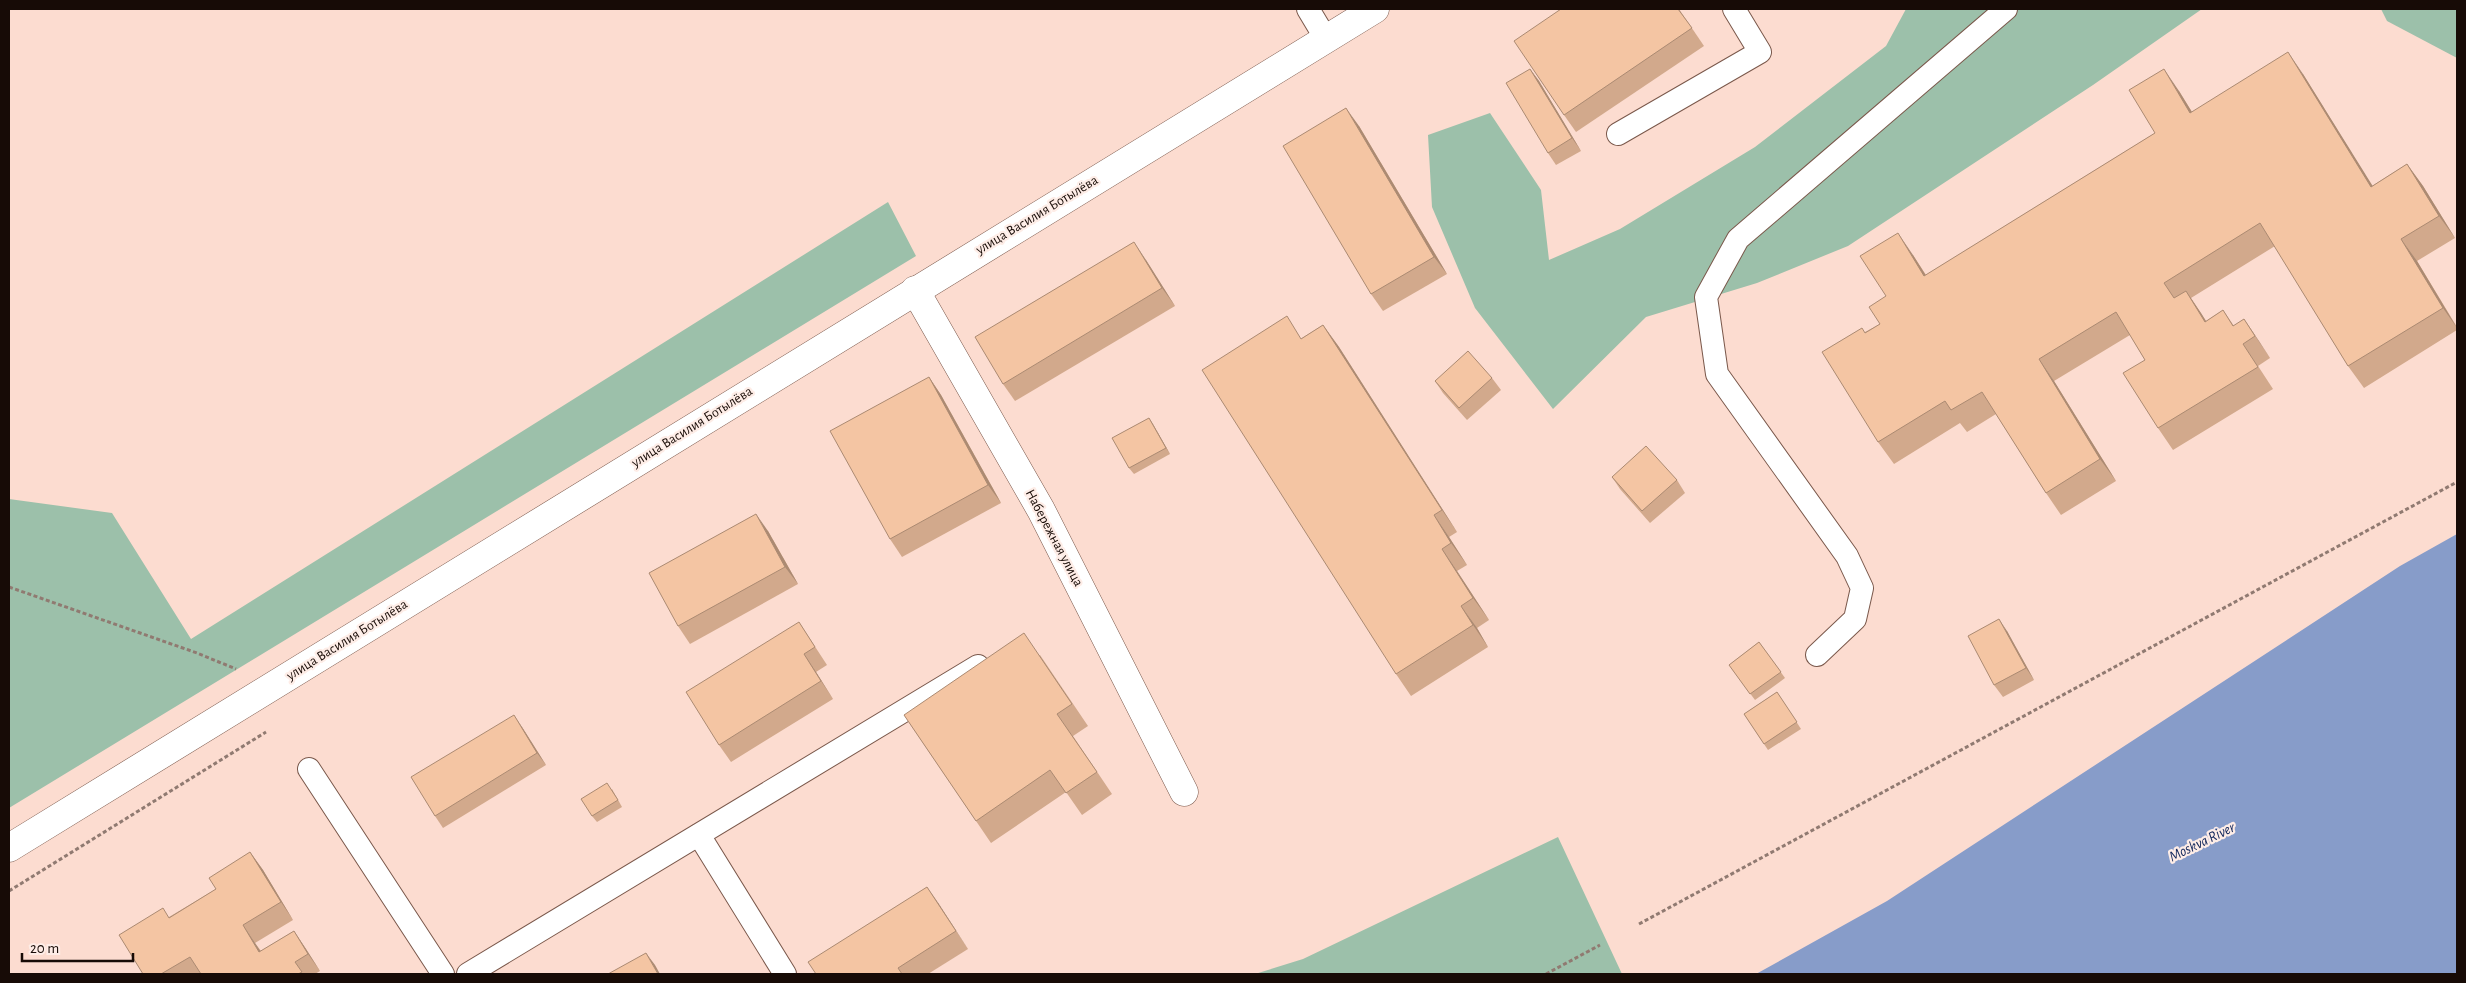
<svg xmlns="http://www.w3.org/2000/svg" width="2466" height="983" font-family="'Alegreya Sans',sans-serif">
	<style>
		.green { fill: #9cc0aa }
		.water { fill: #879cc9 }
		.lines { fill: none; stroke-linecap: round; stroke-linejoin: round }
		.service-casing { stroke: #7a584b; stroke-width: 24 }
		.minor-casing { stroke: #7a584b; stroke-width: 29 }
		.path { stroke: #907a71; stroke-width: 3; stroke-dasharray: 4 2.5; stroke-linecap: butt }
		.service { stroke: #fff; stroke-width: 22 }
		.minor { stroke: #fff; stroke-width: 28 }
		.wall { fill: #d2a98c }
		.shaded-wall { fill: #ab8a72 }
		.building { fill: #f4c5a3; stroke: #ab8a72 }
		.labels { text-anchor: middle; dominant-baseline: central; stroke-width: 4.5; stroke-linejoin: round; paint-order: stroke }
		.street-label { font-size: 14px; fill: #170b06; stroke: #feede7 }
		.water-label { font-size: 15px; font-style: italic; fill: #10255a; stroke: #feede7 }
	</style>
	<rect width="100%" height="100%" fill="#fcdcd0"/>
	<g class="green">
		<polygon points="1906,9 2202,9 2093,85 1848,246 1757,283 1646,317 1553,409 1475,308 1432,207 1428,135 1490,113 1541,190 1549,260 1620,229 1755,147 1886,46"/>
		<polygon points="2381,9 2457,9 2457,58 2387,21"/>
		<polygon points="888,202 916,256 9,808 9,499 112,513 191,639"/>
		<polygon points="1558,837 1622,974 1255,974 1303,959"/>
	</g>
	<polygon class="water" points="2457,534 2457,974 1756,974 1887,901 2400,566"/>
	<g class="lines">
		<g class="service-casing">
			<g id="service">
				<polyline points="1308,9 1326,39"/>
				<polyline points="1618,134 1760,52 1734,9"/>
				<polyline points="1817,655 1855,619 1862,588 1847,556 1717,374 1706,297 1738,239 2006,9"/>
				<polyline points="309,769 443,974"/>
				<polyline points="699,835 785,974"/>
				<polyline points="468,974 978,666"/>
			</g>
		</g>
		<g class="minor-casing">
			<g id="minor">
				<polyline points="915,290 1041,510 1184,792"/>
				<polyline points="9,848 1375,9"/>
			</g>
		</g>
		<g class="path">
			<polyline points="9,587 197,653 236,669"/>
			<polyline points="9,891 266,732"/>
			<polyline points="1639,924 2457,482"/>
			<polyline points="1546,974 1600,945"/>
		</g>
		<use href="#service" class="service"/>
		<use href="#minor" class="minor"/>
	</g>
	<g class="wall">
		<polygon points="1679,9 1704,46 1576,132 1564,115"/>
		<polygon points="1530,69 1539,81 1581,151 1556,165 1548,153"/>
		<polygon points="2303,74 2372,186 2407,164 2423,186 2455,238 2417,261 2457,327 2457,330 2364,388 2348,366 2275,246 2191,298 2206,321 2223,310 2234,326 2244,319 2270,358 2258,366 2273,389 2173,450 2158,428 2145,360 2130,335 2054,381 2116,481 2061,515 2046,493 1996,414 1967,432 1960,423 1894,464 1878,442 1865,332 1880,324 1886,296 1913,255 1926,275 2155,133 2179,91 2192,112"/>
		<polygon points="1359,126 1447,274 1383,311 1371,294"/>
		<polygon points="1146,260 1175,306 1015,401 1003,384"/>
		<polygon points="1323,325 1339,347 1457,532 1449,537 1467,565 1457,571 1489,620 1477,628 1488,647 1411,696 1396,674 1302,338"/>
		<polygon points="929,377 941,395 1001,503 902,557 890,539"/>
		<polygon points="1492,378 1501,390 1467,420 1443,393 1435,381"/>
		<polygon points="1149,418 1170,454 1134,474 1129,468"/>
		<polygon points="1612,477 1677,480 1685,493 1650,523 1620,489"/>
		<polygon points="768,531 798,584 690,644 678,626"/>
		<polygon points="799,622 827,665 816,672 833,699 731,762 719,745"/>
		<polygon points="2007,631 2034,680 2003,697 1994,685"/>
		<polygon points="1759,642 1785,678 1755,700 1729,665"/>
		<polygon points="1040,655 1088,726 1073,736 1112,794 1082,815 1066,792 991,843 904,715"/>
		<polygon points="1777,692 1801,729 1768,750 1744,714"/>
		<polygon points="522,727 546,765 443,828 435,816"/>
		<polygon points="612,789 622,807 597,822 592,816"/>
		<polygon points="250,852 263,870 293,920 255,943 261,951 294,931 306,949 320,971 315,974 143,974 169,917 216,889"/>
		<polygon points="927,887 968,949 928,974 816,974"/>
	</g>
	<g class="shaded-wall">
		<polygon points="2288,52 2303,74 2387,209 2371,187"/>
		<polygon points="1530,69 1539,81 1581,151 1572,138"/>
		<polygon points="2164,69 2179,91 2206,135 2190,113"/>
		<polygon points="1346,108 1359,126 1447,274 1434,257"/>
		<polygon points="2407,164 2423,186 2455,238 2439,216"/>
		<polygon points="1898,233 1913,255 1940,298 1924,276"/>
		<polygon points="2401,239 2417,261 2457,328 2443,308"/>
		<polygon points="1134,242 1146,260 1175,306 1162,288"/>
		<polygon points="2186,291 2201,313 2220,344 2205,322"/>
		<polygon points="2244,319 2259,341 2270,358 2255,336"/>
		<polygon points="1323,325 1339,347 1457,532 1442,510"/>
		<polygon points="2039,359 2054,381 2116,481 2100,459"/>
		<polygon points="929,377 941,395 1001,503 988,485"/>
		<polygon points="1149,418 1153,424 1170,454 1166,448"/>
		<polygon points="756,514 768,531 798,584 785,567"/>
		<polygon points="1434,515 1449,537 1467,565 1451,543"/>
		<polygon points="1442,549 1457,571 1489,620 1473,598"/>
		<polygon points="1461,606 1477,628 1488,647 1473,625"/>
		<polygon points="1999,619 2007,631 2034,680 2026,668"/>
		<polygon points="804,654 816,672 833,699 821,681"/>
		<polygon points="514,715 522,727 546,765 537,753"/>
		<polygon points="250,852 263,870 293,920 281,902"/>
		<polygon points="927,887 939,904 968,949 956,931"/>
		<polygon points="243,925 255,943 272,969 259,952"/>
		<polygon points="294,931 306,949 320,971 308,954"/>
		<polygon points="646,953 655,965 660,974 658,974"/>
	</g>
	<g class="building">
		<polygon points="1561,9 1678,9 1692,28 1564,115 1514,41"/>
		<polygon points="2288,52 2371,187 2407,164 2439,216 2401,239 2443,308 2348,366 2260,223 2164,283 2174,298 2186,291 2205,322 2223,310 2233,326 2244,319 2255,336 2243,344 2258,367 2158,428 2123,373 2145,360 2116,312 2039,359 2100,459 2046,493 1982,392 1951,410 1945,401 1878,442 1822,352 1862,328 1865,333 1880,324 1869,307 1886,296 1860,256 1898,233 1924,276 2155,133 2129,90 2164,69 2190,113"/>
		<polygon points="1530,69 1572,138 1548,153 1506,83"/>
		<polygon points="1346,108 1434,257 1371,294 1283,146"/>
		<polygon points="1134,242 1162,288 1003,384 975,337"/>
		<polygon points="1287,316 1301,339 1323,325 1442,510 1434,515 1451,543 1442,549 1473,598 1461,606 1473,625 1396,674 1202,370"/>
		<polygon points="1468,351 1492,378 1459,408 1435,381"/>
		<polygon points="929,377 988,485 890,539 830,431"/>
		<polygon points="1149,418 1166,448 1129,468 1112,438"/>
		<polygon points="1646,446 1677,480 1642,511 1612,477"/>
		<polygon points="756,514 785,567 678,626 649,573"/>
		<polygon points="1999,619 2026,668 1994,685 1968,636"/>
		<polygon points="799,622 815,647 804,654 821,681 719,745 686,692"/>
		<polygon points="1024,633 1072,704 1057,714 1097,772 1066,793 1050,770 976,821 904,715"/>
		<polygon points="1759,642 1781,672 1750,694 1729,665"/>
		<polygon points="1777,692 1797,722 1764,744 1744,714"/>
		<polygon points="514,715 537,753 435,816 411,777"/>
		<polygon points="607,783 618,800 592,816 581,799"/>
		<polygon points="250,852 281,902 243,925 259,952 294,931 308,954 295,962 302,972 298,974 201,974 190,957 161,974 143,974 119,935 163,908 169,918 216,889 209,878"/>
		<polygon points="927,887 956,931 898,968 902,974 816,974 808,962"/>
		<polygon points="646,953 658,974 608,974"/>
	</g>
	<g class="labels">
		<g class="street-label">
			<text transform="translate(1037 215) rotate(-31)">улица Василия Ботылёва</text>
			<text transform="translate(692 427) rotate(-32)">улица Василия Ботылёва</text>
			<text transform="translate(1054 538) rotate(62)">Набережная улица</text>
			<text transform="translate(347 640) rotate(-32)">улица Василия Ботылёва</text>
		</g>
		<g class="water-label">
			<text transform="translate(2202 842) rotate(-26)">Moskva River</text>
		</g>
	</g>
	<rect width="2466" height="983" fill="none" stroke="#170b06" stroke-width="20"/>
	<path d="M22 953v8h111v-8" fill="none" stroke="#170b06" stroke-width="2.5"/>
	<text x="30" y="953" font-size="15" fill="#170b06" stroke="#feede7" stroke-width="4" paint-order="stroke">20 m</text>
</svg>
